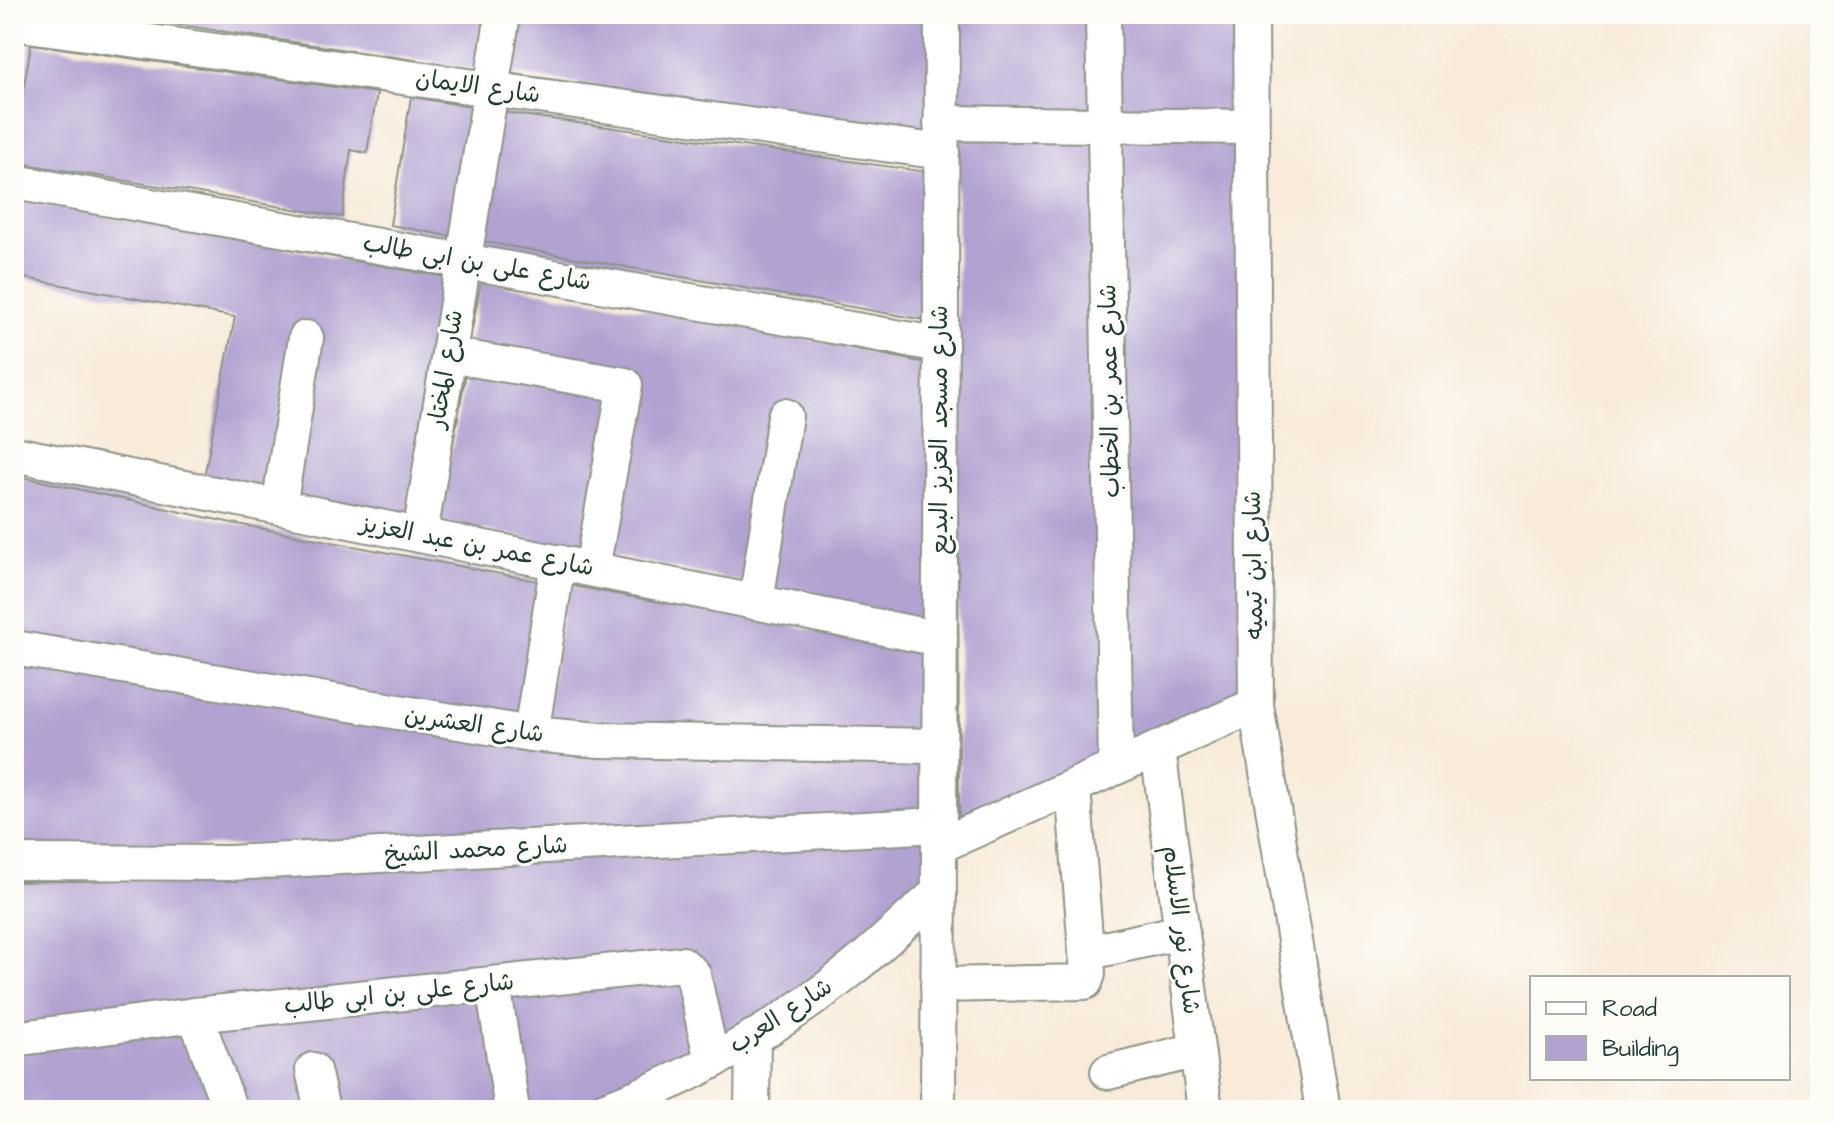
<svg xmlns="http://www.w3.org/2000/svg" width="1834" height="1124" font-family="'Architects Daughter','Playpen Sans Arabic',sans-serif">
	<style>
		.building { fill: #b2a2d2 }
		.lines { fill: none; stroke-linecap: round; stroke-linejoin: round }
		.minor-casing { stroke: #8c9486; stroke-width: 38 }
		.minor { stroke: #fff; stroke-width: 34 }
		.labels { text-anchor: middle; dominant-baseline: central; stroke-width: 6; stroke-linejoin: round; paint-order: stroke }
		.street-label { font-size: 24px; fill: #1f3d34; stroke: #fdfcf7 }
	</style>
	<rect width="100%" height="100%" fill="#fdfcf7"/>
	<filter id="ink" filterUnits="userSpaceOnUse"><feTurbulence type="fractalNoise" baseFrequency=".0125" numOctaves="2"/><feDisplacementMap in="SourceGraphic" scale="16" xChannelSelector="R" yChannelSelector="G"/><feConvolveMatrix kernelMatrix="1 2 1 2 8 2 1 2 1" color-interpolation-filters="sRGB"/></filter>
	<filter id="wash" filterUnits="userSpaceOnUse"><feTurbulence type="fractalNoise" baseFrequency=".006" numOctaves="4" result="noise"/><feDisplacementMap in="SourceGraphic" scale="32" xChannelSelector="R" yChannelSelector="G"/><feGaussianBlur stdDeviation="1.8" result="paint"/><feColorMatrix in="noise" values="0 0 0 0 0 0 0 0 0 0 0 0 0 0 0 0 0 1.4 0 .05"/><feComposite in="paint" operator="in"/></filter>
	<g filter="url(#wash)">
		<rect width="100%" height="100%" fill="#f8ebd9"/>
		<g id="blocks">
			<g class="building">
				<polygon points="106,14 497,14 488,71"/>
				<polygon points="516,14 936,14 936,134 507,73"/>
				<polygon points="956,14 1096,14 1097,119 956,118"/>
				<polygon points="1113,14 1241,14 1241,121 1115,120"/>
				<polygon points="31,44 377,93 367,153 351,150 342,217 14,162 14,96 22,98"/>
				<polygon points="411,97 482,108 460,238 390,225"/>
				<polygon points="501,112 935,173 931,321 480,241"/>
				<polygon points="957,132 1097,135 1105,758 959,817"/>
				<polygon points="1115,133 1245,135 1247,696 1123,751"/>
				<polygon points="14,199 455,279 415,519 204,477 235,317 14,276"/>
				<polygon points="481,282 742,326 936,365 933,622 602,553 633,378 468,351"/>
				<polygon points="467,367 613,391 586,550 439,521"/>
				<polygon points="14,475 227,522 548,583 522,724 14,636"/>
				<polygon points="567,585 934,652 933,739 545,724"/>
				<polygon points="14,663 68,673 932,757 933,816 637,833 14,852"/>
				<polygon points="932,833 932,888 719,1050 699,964 14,1028 14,882 175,879"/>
				<polygon points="677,971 705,1058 574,1110 518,1110 502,991"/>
				<polygon points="487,991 505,1110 238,1110 206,1021"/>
				<polygon points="189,1025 221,1110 14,1110 14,1050"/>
			</g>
		</g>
	</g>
	<g filter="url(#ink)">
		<use href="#blocks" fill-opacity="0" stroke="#8c9486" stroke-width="2"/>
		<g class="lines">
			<g class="minor-casing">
				<g id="minor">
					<polyline points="1103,14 1116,767"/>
					<polyline points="1251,14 1256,705 1323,1110"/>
					<polyline points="14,23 942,152"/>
					<polyline points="941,123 1249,127"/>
					<polyline points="14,182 941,345"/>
					<polyline points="449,355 625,385 592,569"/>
					<polyline points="14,454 940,639"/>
					<polyline points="279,507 306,338"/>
					<polyline points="420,535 503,14"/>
					<polyline points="756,602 785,416"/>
					<polyline points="14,648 531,734 600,740 939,746"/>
					<polyline points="531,734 558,562"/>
					<polyline points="1158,749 1205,1110"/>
					<polyline points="939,846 1256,705"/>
					<polyline points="14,862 230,863 939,825"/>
					<polyline points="1086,953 1181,932"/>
					<polyline points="493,984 512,1110"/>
					<polyline points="938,985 1085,982 1088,974 1073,787"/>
					<polyline points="195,1015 230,1110"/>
					<polyline points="14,1039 195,1015 682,964 693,974 712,1061"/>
					<polyline points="313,1070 322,1110"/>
					<polyline points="1108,1072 1197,1050"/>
					<path d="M 603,1110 C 688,1080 782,1026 852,969 C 882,944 910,917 939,892"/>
					<polyline points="752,1110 753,1037"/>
					<polyline points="938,1110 942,14"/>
				</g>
			</g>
			<use href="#minor" class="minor"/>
		</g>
	</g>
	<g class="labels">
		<g class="street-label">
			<text transform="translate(478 87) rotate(8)">شارع الايمان</text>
			<text transform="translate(477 263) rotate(10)">شارع على بن ابى طالب</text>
			<text transform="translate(446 369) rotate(-81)">شارع المختار</text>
			<text transform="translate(1110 391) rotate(-91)">شارع عمر بن الخطاب</text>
			<text transform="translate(940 430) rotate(-90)">شارع مسجد العزيز البديع</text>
			<text transform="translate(477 546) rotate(11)">شارع عمر بن عبد العزيز</text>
			<text transform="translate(1254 565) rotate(-91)">شارع ابن تيميه</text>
			<text transform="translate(474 725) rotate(8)">شارع العشرين</text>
			<text transform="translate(476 850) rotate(-3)">شارع محمد الشيخ</text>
			<text transform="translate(1181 930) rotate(83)">شارع نور الاسلام</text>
			<text transform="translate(399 994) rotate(-6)">شارع على بن ابى طالب</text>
			<text transform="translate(781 1016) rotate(-33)">شارع العرب</text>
		</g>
	</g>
	<rect width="1834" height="1124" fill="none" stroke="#fdfcf7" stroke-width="48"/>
	<rect x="1530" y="976" width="260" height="104" fill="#fdfcf7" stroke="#a4b0a9" stroke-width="2"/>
	<rect x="1546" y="1002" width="40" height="12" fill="#ffffff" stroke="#a4b0a9" stroke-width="2"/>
	<text x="1602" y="1016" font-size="24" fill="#1f3d34">Road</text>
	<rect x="1546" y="1036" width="40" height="24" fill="#b2a2d2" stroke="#a4b0a9" stroke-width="2"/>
	<text x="1602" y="1056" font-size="24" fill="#1f3d34">Building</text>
</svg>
